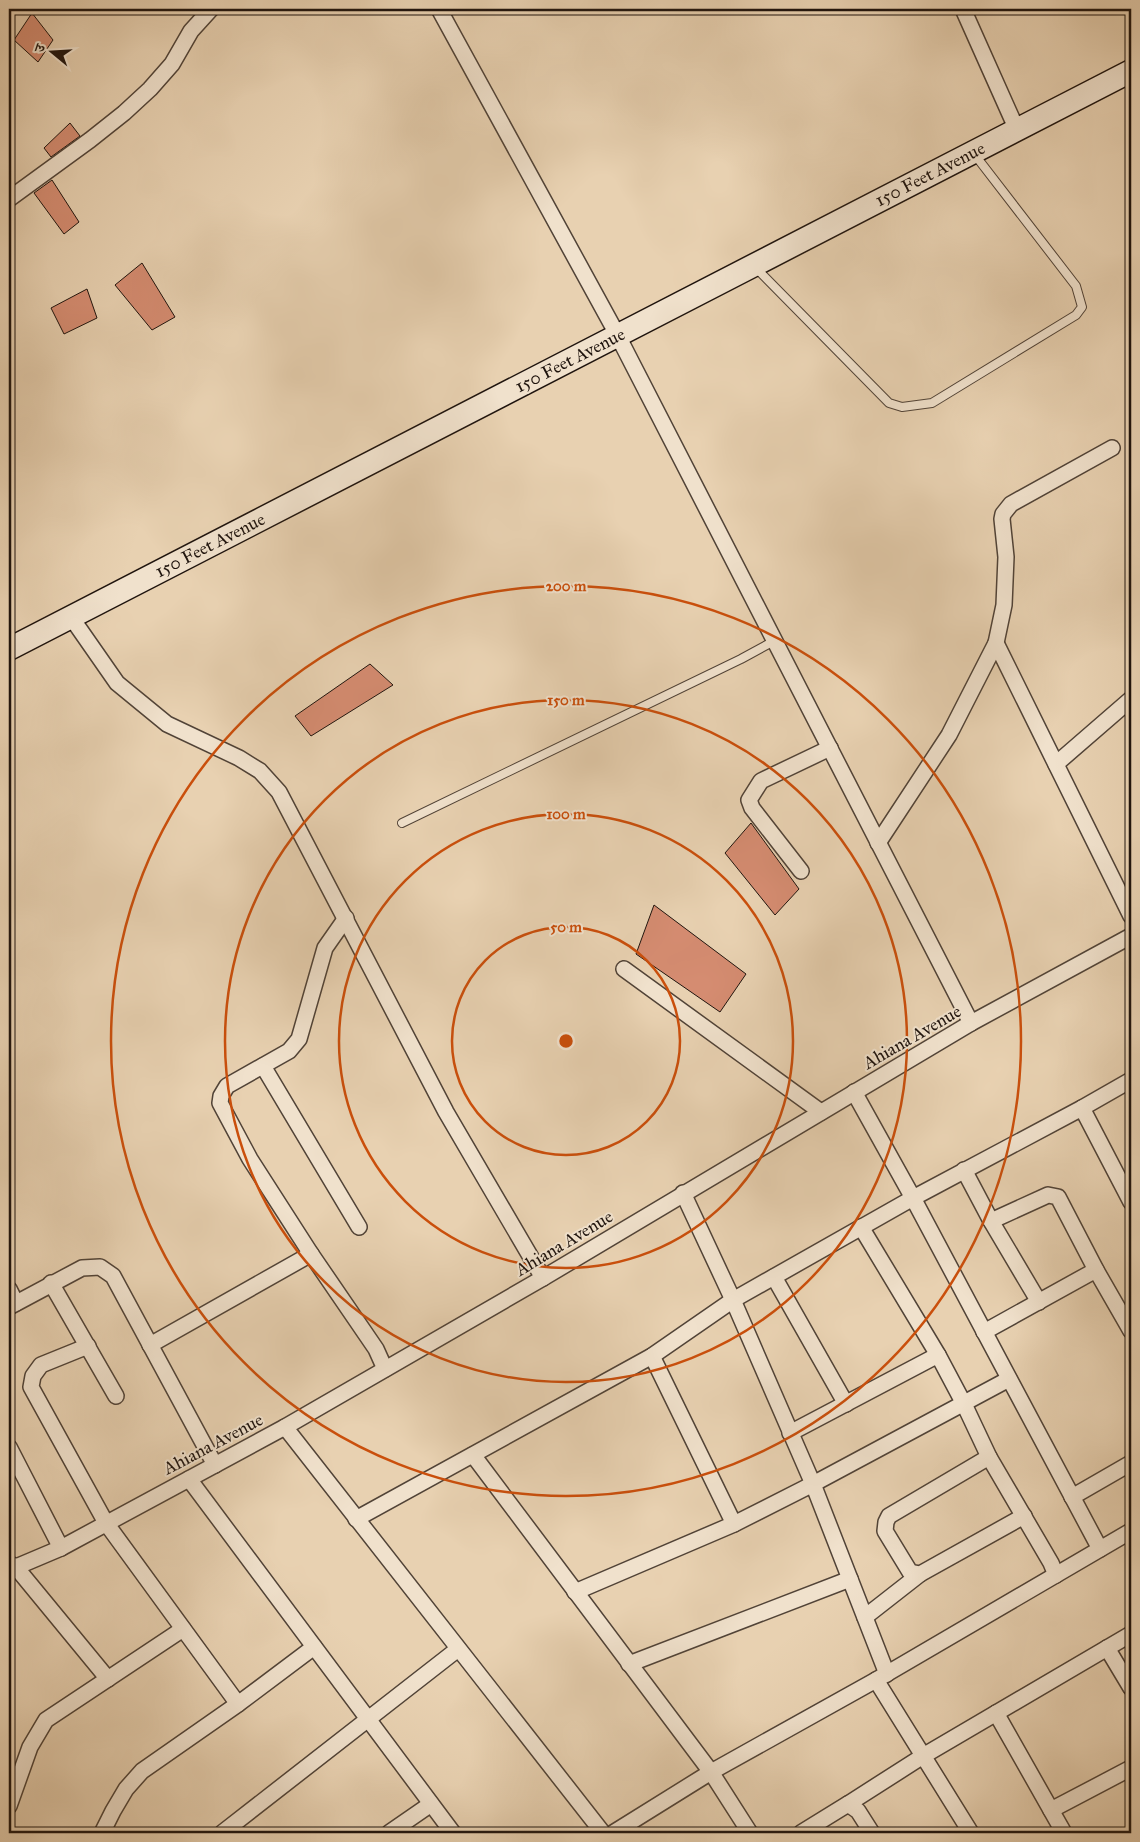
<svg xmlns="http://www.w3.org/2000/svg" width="1140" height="1842" font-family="'IM FELL Great Primer','Noto Serif Devanagari',serif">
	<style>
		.building { fill: #d58c71; stroke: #1f140e }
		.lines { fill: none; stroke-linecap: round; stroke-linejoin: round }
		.lane-casing { stroke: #514337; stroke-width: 10 }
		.street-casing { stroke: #514337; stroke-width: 18 }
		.secondary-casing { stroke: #1f140e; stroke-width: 25 }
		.lane { stroke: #f0e1cc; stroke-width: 8 }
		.street { stroke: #f0e1cc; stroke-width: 15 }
		.secondary { stroke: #f0e1cc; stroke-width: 22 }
		.ring { fill: none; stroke: #ca4f0c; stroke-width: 2.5 }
		.labels { text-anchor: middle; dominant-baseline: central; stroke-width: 4; stroke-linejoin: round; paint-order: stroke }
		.street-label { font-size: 18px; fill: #1f140e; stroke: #f0e1cc }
		.centre { fill: #ca4f0c; stroke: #f0e1cc; stroke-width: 2.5 }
		.ring-label { font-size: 15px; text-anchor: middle; font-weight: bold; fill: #ca4f0c; stroke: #f0e1cc; stroke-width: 4; stroke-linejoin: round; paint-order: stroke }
	</style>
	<rect width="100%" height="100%" fill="#e8d1b1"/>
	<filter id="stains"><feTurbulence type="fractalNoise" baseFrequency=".004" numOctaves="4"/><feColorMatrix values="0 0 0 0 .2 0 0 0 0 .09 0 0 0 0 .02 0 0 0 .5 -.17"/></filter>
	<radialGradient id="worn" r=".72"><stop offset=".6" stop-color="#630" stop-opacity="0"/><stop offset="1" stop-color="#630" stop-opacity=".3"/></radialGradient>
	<g class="building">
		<polygon points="32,13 53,40 38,62 14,40"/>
		<polygon points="70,123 80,136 51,157 44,148"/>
		<polygon points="52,180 79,222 64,234 34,193"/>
		<polygon points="142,263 175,317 152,330 115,285"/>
		<polygon points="87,289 97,318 64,334 51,308"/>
		<polygon points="370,664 393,685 311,736 295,716"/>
		<polygon points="751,823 799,889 775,915 725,853"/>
		<polygon points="654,905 746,974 720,1012 636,954"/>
	</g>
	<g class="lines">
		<g class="lane-casing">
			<g id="lane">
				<polyline points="755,267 889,403 902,407 932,403 1076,315 1082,307 1076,286 975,155"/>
				<polyline points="402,823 741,659 774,641"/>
			</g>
		</g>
		<g class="street-casing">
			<g id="street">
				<polyline points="439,9 618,336 971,1023"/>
				<polyline points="963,9 1017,130"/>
				<polyline points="9,199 90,140 124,113 150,89 172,64 191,31 211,9"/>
				<polyline points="71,617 117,683 167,724 239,758 260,771 279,792 446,1112 543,1278"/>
				<polyline points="996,643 1131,916"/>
				<polyline points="1056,764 1131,699"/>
				<polyline points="878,843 949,735 996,643 1004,605 1006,557 1002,519 1003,514 1011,504 1112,448"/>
				<polyline points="801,871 752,808 749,800 761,781 830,748"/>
				<polyline points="346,918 325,948 299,1039 289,1051 227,1086 221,1096 220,1103 250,1159 311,1254 376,1349 385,1369"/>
				<polyline points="624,969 821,1112"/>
				<polyline points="263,1066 359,1227"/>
				<polyline points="854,1092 913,1198 1100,1549"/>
				<polyline points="1082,1108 1131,1080"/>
				<polyline points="964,1170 991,1221 1039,1302"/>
				<polyline points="683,1193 733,1300 813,1484 1009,1379"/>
				<polyline points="991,1221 1048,1195 1058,1197 1096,1270 1131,1331"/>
				<polyline points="861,1227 938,1355 964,1404 989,1457 889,1516 886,1522 885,1531 910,1572 920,1574 1024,1516"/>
				<polyline points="774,1277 846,1404"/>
				<polyline points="51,1283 116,1396"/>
				<polyline points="9,1289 16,1303"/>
				<polyline points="9,1307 82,1268 100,1267 113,1276 215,1465"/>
				<polyline points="984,1332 1096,1270"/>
				<polyline points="150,1345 311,1254"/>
				<polyline points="88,1346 41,1365 33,1376 31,1387 106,1523 238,1704"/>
				<polyline points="652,1356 734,1524"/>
				<polyline points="285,1427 603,1833"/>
				<polyline points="790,1433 938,1355"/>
				<polyline points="9,1447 61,1548"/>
				<polyline points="473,1455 711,1772 750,1833"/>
				<polyline points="989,1457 1051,1563 1056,1575"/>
				<polyline points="189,1479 453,1833"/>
				<polyline points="1072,1497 1131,1463"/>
				<polyline points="356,1519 652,1356 733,1300 913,1198 1082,1108 1131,1202"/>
				<polyline points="9,1564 15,1566 108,1679"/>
				<polyline points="9,1570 61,1548 285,1427 543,1278 971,1023 1131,936"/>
				<polyline points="575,1592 734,1524 813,1484 887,1674"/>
				<polyline points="865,1617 920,1574"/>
				<polyline points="1107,1648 1131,1688"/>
				<polyline points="629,1664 850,1579"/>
				<polyline points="876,1680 971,1833"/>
				<polyline points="996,1713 1064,1833"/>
				<polyline points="848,1804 923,1756 1131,1634"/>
				<polyline points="9,1806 30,1747 46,1720 183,1629"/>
				<polyline points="1051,1810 1131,1768"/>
				<polyline points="102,1833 113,1811 126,1789 142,1771 238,1704 314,1647"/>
				<polyline points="222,1833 458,1649"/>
				<polyline points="389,1833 431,1804"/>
				<polyline points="613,1833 711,1772 876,1680 1131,1531"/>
				<polyline points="801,1833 848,1804 858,1811 872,1833"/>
			</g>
		</g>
		<g class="secondary-casing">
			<polyline id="secondary" points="9,649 1131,71"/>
		</g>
		<use href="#lane" class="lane"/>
		<use href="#street" class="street"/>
		<use href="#secondary" class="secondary"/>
	</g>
	<g class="ring">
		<circle cx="566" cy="1041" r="114"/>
		<circle cx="566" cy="1041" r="227"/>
		<circle cx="566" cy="1041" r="341"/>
		<circle cx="566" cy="1041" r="455"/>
	</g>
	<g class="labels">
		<g class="street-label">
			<text transform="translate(930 174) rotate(-27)">150 Feet Avenue</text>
			<text transform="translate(570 360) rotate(-27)">150 Feet Avenue</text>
			<text transform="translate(210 545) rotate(-27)">150 Feet Avenue</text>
			<text transform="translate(912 1037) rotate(-30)">Ahiana Avenue</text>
			<text transform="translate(564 1243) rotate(-31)">Ahiana Avenue</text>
			<text transform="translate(213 1444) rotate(-28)">Ahiana Avenue</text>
		</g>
	</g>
	<circle cx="566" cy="1041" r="8" class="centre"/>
	<g class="ring-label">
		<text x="566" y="591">200 m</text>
		<text x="566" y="705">150 m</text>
		<text x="566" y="819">100 m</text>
		<text x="566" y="932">50 m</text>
	</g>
	<rect width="1140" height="1842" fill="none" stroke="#e8d1b1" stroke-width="30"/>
	<rect x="10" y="10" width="1120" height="1822" fill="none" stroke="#1f140e" stroke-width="2.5"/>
	<rect x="15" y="15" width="1110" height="1812" fill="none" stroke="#1f140e"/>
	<g transform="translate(52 52) rotate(288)" stroke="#f0e1cc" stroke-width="4" paint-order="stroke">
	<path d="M0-4L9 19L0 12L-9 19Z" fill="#1f140e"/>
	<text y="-8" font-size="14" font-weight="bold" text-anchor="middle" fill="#1f140e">उ</text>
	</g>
	<rect width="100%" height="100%" filter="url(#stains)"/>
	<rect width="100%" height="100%" fill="url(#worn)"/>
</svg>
